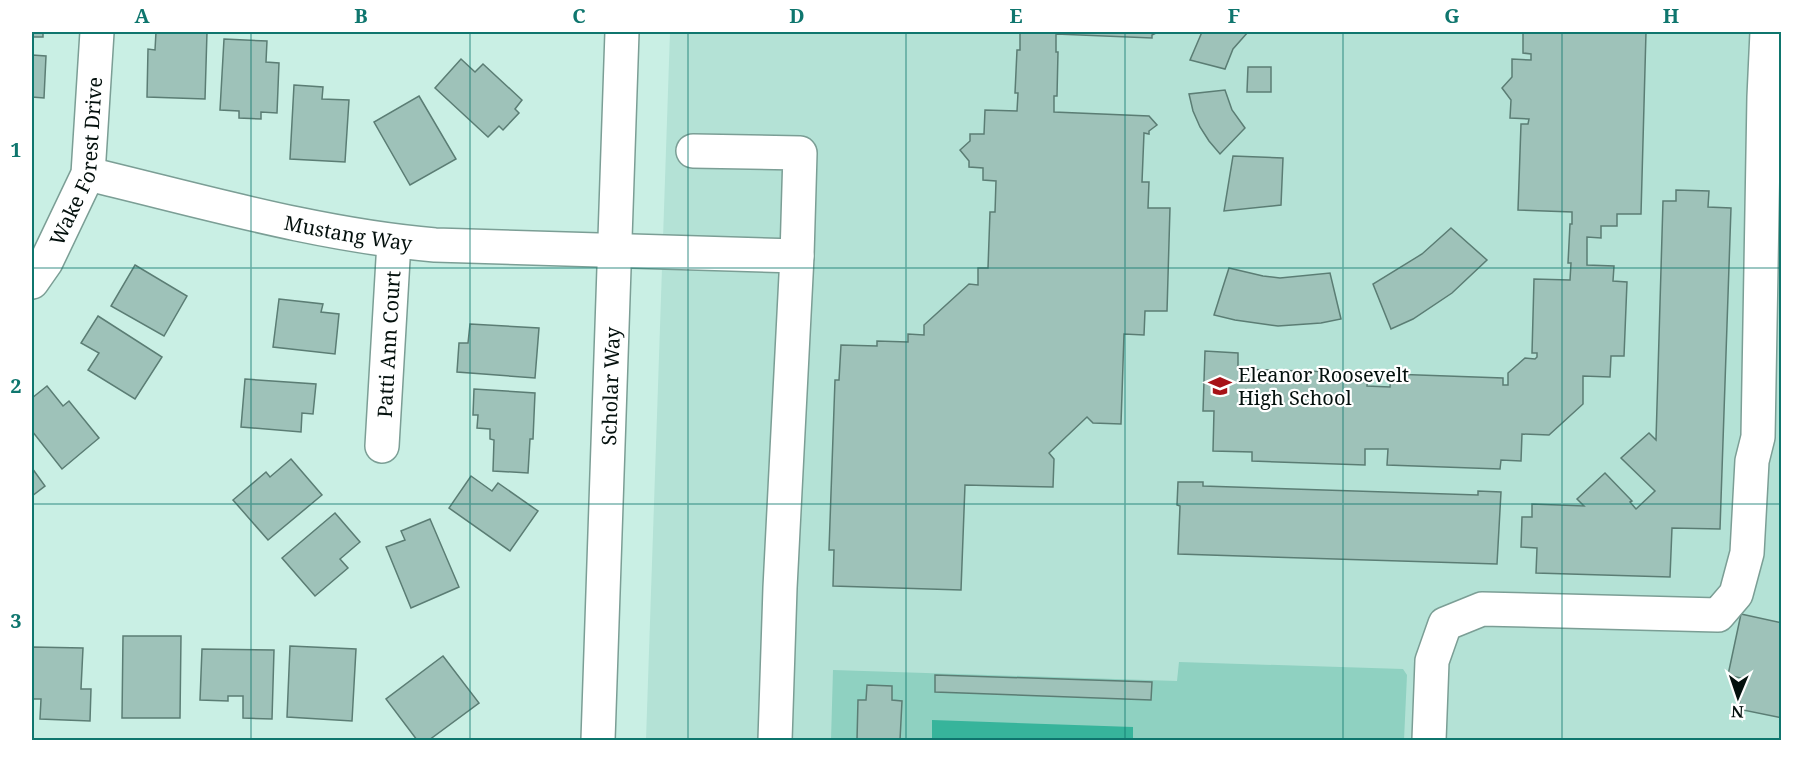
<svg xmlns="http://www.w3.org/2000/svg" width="1813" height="772" font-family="'Noto Serif',serif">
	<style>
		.built { fill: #b4e2d6 }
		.green { fill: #8fd1c1 }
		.water { fill: #37b49b }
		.building { fill: #9ec2b9; stroke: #5b7d74; stroke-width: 1.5 }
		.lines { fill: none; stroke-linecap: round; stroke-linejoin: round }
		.minor-casing { stroke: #7b9e95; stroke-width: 36 }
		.minor { stroke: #fff; stroke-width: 33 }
		.grid { fill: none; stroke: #0f766e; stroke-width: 1.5; stroke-opacity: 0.55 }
		.labels { text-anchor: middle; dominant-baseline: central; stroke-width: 4.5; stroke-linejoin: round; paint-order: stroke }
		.street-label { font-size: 20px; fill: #04100d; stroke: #fff }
		.poi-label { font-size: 20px; fill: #04100d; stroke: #fff; text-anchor: start }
		.neatline { fill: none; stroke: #0f766e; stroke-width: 2 }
		.grid-label { font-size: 20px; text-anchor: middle; font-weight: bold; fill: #0f766e }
	</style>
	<rect width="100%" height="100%" fill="#c9efe4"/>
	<polygon class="built" points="670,32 1781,32 1781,740 646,740"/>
	<polygon class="green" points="1179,662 1403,669 1407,675 1404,740 831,740 833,670 1177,681"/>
	<polygon class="water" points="932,720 1133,727 1133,740 932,740"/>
	<g class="building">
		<rect x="32" y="32" width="11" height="5"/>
		<polygon points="156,32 207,32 205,99 147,97 148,49 155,50"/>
		<polygon points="987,32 1158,32 1152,35 1152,38 1056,34 1056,52 1058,52 1057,96 1054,96 1054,112 1149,116 1157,125 1149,131 1149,134 1144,133 1142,182 1149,182 1148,208 1170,208 1167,311 1145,311 1144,335 1124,334 1121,424 1093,423 1087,417 1049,453 1054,459 1053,487 965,485 961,590 833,586 834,550 829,550 835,380 839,380 841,345 877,346 877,341 908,342 908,334 924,335 924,325 969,284 978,285 978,268 988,268 990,212 995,212 996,181 983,180 983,168 969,167 969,161 960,150 970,141 970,134 984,134 985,110 1017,111 1018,93 1015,93 1017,50 1020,50 1020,33"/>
		<polygon points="1202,32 1248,32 1233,49 1225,69 1190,60"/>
		<polygon points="1523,32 1646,32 1641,214 1617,214 1617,226 1601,226 1601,238 1587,237 1587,265 1614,266 1613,281 1627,282 1624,356 1611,356 1610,377 1583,376 1583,404 1549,435 1522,434 1521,461 1501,460 1500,469 1387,465 1388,449 1365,449 1365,465 1252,461 1252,452 1213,451 1214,411 1203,411 1205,351 1238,353 1238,369 1368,373 1367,386 1390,387 1391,374 1503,378 1503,385 1508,385 1508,373 1525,358 1535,359 1537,357 1537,353 1532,353 1534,279 1570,280 1571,263 1568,263 1570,224 1572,224 1572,212 1518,210 1521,124 1528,124 1529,119 1510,118 1511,100 1502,88 1512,77 1512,59 1531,60 1531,54 1523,53"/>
		<polygon points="224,39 267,41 266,62 279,63 277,113 261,112 261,119 239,118 239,111 220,110"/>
		<polygon points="32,55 46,56 44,98 32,97"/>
		<polygon points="461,59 475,72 483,64 522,100 515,109 519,113 503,130 499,126 488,137 435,88"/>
		<polygon points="1248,67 1271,67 1271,92 1247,92"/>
		<polygon points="294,85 323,87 322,99 349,100 345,162 290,159"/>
		<polygon points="1225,90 1232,110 1245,128 1220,154 1209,141 1200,127 1193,111 1189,94"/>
		<polygon points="419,96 456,159 410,185 374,122"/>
		<polygon points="1233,156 1283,158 1281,205 1224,211"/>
		<polygon points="1676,190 1709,191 1708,207 1731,208 1720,529 1672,528 1670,577 1536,573 1537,548 1521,547 1522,517 1532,517 1532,504 1584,506 1577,499 1605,473 1632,501 1630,502 1636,509 1655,491 1621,458 1649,433 1656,440 1663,201 1676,201"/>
		<polygon points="1451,228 1487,260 1452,293 1413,319 1391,329 1373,284 1422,254"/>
		<polygon points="135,265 187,296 164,336 111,306"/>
		<polygon points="1229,268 1263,276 1280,278 1330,273 1341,319 1321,323 1278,326 1235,320 1214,315"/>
		<polygon points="279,299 323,304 321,312 339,314 335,354 273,347"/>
		<polygon points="98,316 162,357 135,399 88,370 99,353 81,343"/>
		<polygon points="470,324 539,328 535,378 457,372 459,343 468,343"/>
		<polygon points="245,379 316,384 313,414 302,413 301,432 241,427"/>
		<polygon points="47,386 63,406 69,401 99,438 62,469 32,431 32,398"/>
		<polygon points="474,389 535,393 533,439 530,439 528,473 493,471 494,440 490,439 490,429 477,428 478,415 473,415"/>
		<polygon points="291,459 322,495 268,540 233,500 266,472 270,477"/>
		<polygon points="32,468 45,486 32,496"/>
		<polygon points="471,476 492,491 498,483 538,511 510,551 449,508"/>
		<polygon points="1178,482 1203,482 1203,486 1478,495 1478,491 1501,492 1497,564 1178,554 1180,506 1177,505"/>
		<polygon points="335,513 360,542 340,559 348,568 315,596 282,558"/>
		<polygon points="430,519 459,587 411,608 386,547 405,540 401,531"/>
		<polygon points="1741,614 1782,623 1782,718 1738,709 1745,679 1728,675"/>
		<polygon points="123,636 181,636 180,718 122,718"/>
		<polygon points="290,646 356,649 352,721 287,717"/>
		<polygon points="32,647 83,648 81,689 91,689 90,721 40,719 41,699 32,699"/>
		<polygon points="202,649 274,650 272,719 243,718 243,696 228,696 228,701 200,700"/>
		<polygon points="443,656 479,703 429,740 417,740 386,699"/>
		<polygon points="935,675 1152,682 1151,700 935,692"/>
		<polygon points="867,685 892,686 892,700 902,701 900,740 857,740 858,700 866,700"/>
	</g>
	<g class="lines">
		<g class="minor-casing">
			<g id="minor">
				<path id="s1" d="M 88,174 C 202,201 317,235 435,245 L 797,256 L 800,153 L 693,151"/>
				<path id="s2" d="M 32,282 L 46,262 L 88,174 L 97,32"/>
				<path id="s3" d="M 382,446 L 394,242"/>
				<path id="s4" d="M 598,740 L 622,32"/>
				<polyline points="775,740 780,588 797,256"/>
				<polyline points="1429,740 1432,661 1445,624 1482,609 1718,615 1736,594 1747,553 1752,461 1758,437 1764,97 1767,32"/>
			</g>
		</g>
		<use href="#minor" class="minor"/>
	</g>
	<path class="grid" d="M 251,32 L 251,740M 470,32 L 470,740M 688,32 L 688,740M 906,32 L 906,740M 1125,32 L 1125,740M 1343,32 L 1343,740M 1562,32 L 1562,740M 32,268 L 1782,268M 32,504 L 1782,504"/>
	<defs>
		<g id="school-bare" transform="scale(1.8)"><path d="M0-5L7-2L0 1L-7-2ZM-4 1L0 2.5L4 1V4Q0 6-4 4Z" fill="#a71117" stroke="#fff" stroke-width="2.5" paint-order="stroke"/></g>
	</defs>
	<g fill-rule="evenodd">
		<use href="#school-bare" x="1220" y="386"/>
	</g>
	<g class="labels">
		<g class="street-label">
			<text stroke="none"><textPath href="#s2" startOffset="132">Wake Forest Drive</textPath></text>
			<text stroke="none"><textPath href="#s1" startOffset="267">Mustang Way</textPath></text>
			<text stroke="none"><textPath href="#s3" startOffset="102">Patti Ann Court</textPath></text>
			<text stroke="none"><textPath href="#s4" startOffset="354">Scholar Way</textPath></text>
		</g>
		<g class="poi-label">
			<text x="1238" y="374">Eleanor Roosevelt<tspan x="1238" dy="23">High School</tspan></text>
		</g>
	</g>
	<rect width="1813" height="772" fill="none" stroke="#ffffff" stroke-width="66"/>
	<g transform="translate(1738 697) rotate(182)" stroke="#ffffff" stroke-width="4.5" paint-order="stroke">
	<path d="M0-4.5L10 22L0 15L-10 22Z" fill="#04100d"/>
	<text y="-9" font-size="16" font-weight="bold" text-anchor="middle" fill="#04100d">N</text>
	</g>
	<rect x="33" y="33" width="1747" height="706" class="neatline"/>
	<g class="grid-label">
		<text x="142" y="23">A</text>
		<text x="361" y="23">B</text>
		<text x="579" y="23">C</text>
		<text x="797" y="23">D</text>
		<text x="1016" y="23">E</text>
		<text x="1234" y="23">F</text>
		<text x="1452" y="23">G</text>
		<text x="1671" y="23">H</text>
		<text x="16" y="157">1</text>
		<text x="16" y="393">2</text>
		<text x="16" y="628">3</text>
	</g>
</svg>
